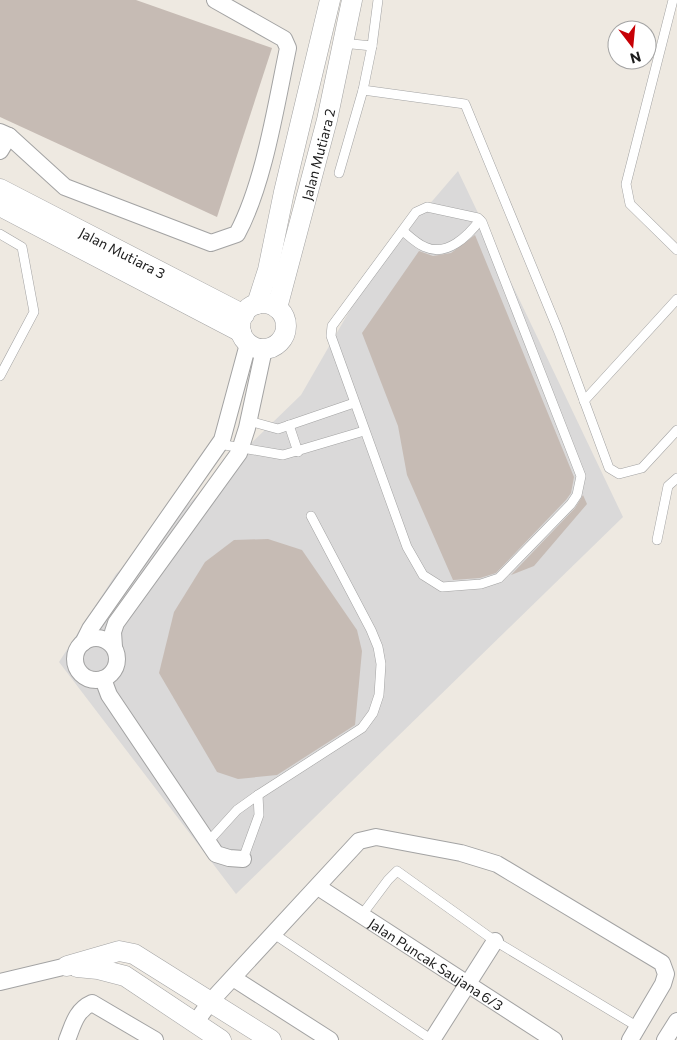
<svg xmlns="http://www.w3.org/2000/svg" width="677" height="1040" font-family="Commissioner,sans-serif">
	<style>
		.residential { fill: #dad9d9 }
		.building { fill: #c6bbb4 }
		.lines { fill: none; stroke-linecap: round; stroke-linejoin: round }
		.service-casing { stroke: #a3a3a3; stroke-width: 10 }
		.minor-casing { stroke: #a3a3a3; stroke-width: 18 }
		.tertiary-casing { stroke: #a3a3a3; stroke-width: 21 }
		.service { stroke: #fff; stroke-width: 9 }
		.minor { stroke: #fff; stroke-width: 16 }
		.tertiary { stroke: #fff; stroke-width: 20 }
		.labels { text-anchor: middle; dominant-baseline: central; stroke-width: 5; stroke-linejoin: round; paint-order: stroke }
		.street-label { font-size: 14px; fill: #1c1c1c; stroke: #fff }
	</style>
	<rect width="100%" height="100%" fill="#eee9e1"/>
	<polygon class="residential" points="458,171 623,517 236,894 59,662 116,574 301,395 373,270"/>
	<g class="building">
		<polygon points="0,0 136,0 272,48 217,217 0,117"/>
		<polygon points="475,235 574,477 571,493 566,500 496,573 480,578 453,580 407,475 398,426 362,333 419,251 433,256 451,253"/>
		<polygon points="583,495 587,504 534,566 511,575 575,508"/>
		<polygon points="268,539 302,550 357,630 362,651 355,725 277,775 238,779 217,772 159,673 174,612 205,562 234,540"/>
	</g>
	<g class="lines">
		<g class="service-casing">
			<g id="service">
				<polyline points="673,0 626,184 630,204 677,250"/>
				<polyline points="342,43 372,46 378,0"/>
				<polyline points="372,46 363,90 465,104 558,330 609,468 619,474 642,468 677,430"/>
				<polyline points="339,173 363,90"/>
				<polygon points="427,207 478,218 482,222 581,476 577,495 571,504 499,578 481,584 442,587 423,575 407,547 331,336 332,326 416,212"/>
				<path d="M 403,231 C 409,236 417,244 425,247 C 447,257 468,236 480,220"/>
				<polyline points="0,234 22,247 34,312 0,376"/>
				<polyline points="584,401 677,299"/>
				<polyline points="249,421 278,429 354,403"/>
				<polyline points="289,425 298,452"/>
				<polyline points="219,444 283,455 364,431"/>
				<polyline points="657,540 668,486 677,478"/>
				<polyline points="258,795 362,728 373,713 379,695 381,664 378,647 371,630 311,516"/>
				<polyline points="208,842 237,810 258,795 259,815 243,859"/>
				<polyline points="361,916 388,880 397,871 495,941 638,1027"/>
				<polyline points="274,934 432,1040"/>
			</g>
		</g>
		<g class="minor-casing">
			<g id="minor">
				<path d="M 0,132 L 9,136 L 65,187 L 211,243 L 237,234 C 264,184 276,105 288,48 L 284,39 L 215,0"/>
				<polyline points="0,151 9,136"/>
				<circle cx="96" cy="659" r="21"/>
				<polyline points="83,643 90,629 222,440 248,344"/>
				<polyline points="114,647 113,632 116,623 239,453 247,428 264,349"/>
				<polyline points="103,679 109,695 216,854 229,858 243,859"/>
				<path id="s1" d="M 318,887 L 554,1040"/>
				<polyline points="233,978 330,1040"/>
				<polyline points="0,982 67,966"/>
				<polyline points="195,1023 211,1001 359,841 376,837 461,853 497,864 662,963 666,974 663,984 630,1040"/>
				<path d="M 67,1040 C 73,1025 76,1010 92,1003 L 155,1040"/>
				<polyline points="432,1040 495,941"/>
				<polyline points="665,1040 677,1021"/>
			</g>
		</g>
		<g class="tertiary-casing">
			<g id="tertiary">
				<path id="s2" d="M 0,189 L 244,315"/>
				<polyline points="0,206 241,332"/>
				<circle cx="263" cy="326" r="23"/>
				<polyline points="257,304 268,270 284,192 330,0"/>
				<path id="s3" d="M 277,308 L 327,120 L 352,0"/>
				<polyline points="67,966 119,951 134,954 271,1040"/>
				<polyline points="77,967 98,969 125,976 221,1040"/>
			</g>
		</g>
		<use href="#service" class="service"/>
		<use href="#minor" class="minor"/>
		<use href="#tertiary" class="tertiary"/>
	</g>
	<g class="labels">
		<g class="street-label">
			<text stroke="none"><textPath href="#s3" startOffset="159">Jalan Mutiara 2</textPath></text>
			<text stroke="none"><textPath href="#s2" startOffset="138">Jalan Mutiara 3</textPath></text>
			<text stroke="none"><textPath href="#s1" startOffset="141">Jalan Puncak Saujana 6/3</textPath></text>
		</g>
	</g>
	<g transform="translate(632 45) rotate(164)"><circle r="24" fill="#ffffff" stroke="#a4a4a4"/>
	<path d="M0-4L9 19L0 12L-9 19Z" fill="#c70006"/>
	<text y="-8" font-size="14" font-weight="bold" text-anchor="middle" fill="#1c1c1c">N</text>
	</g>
</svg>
